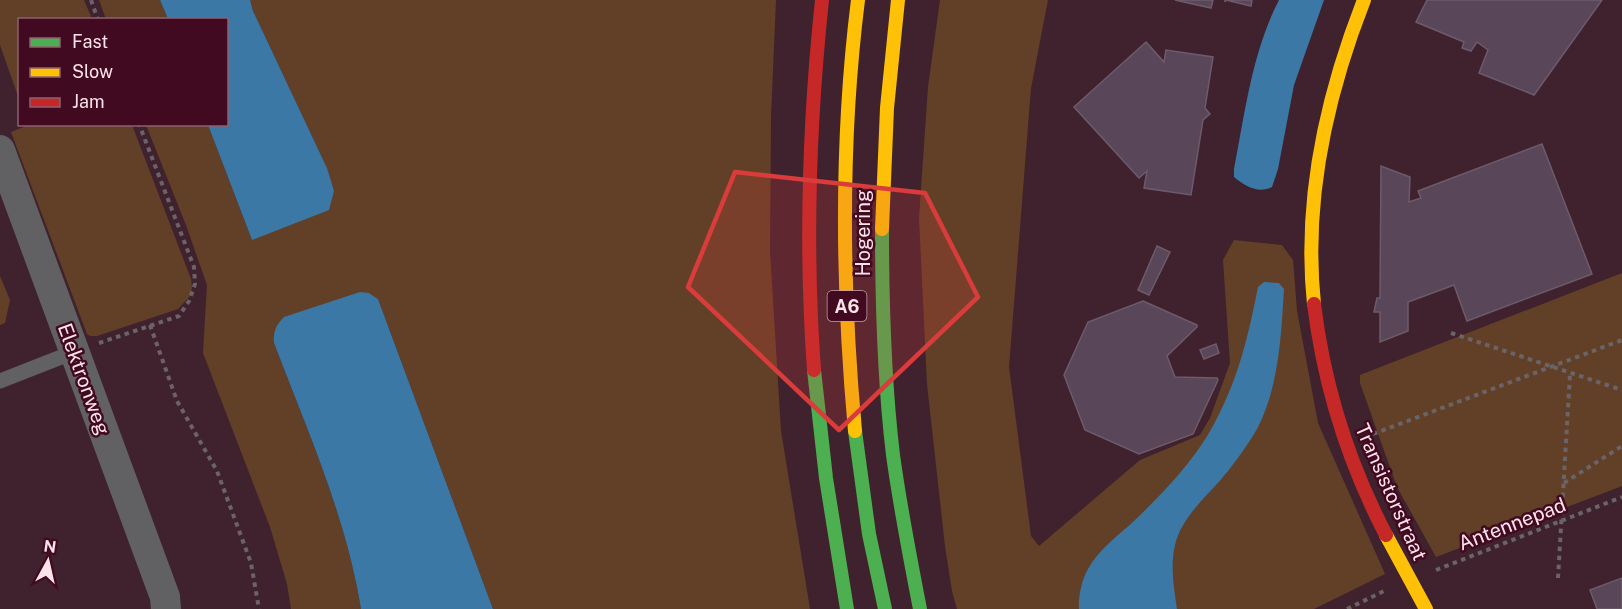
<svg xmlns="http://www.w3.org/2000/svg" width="1622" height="609" font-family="'Public Sans',sans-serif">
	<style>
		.green { fill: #624027 }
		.water { fill: #3b78a6 }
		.building { fill: #594658; stroke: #6d5b6b; stroke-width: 1.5 }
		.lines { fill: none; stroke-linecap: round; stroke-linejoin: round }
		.path { stroke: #6a6367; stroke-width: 4; stroke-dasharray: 4.5 4.5; stroke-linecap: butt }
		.lane { stroke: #616163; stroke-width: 15 }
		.street { stroke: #616163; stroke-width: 30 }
		.fast { stroke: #4caf50; stroke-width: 14 }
		.slow { stroke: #ffc107; stroke-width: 14 }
		.jam { stroke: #c62828; stroke-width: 14 }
		.marked { fill: #da3b3b; fill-opacity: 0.2; stroke: #da3b3b; stroke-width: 4.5; stroke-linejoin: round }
		.labels { text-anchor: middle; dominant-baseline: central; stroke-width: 5; stroke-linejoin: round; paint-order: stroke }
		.shield { fill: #420a20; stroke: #c3a2ad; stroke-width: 1.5 }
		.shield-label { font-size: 18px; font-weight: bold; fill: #fae3e9 }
		.street-label { font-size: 20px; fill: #fae3e9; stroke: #420a20 }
	</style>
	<rect width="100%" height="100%" fill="#40222e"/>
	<g class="green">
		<polygon points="0,0 84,0 92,19 20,20 19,99 0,45"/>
		<polygon points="99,0 160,0 168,19 106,19"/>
		<path d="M 250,0 L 776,0 L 771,116 L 770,251 L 781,431 L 810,609 L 493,609 L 378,299 L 369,293 L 274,343 C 307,430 346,516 361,609 L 291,609 L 287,584 L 270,527 L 203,353 L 207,285 L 186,225 L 146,125 L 208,125 L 252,240 L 327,168 L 253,11 Z"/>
		<polygon points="940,0 1048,0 1031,88 1009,367 1031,536 1039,546 1140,460 1200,435 1210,418 1230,363 1223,260 1234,240 1282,245 1293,260 1297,311 1318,423 1385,574 1314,609 957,609 952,591 945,546 927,384 919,218 928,87"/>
		<polygon points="29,125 132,125 191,279 192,288 190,296 178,309 97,336 90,336 87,334 11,132"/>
		<polygon points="1622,273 1622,486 1436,557 1397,487 1360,383 1360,375"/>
		<polygon points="0,276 10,300 5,323 0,325"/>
	</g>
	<g class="water">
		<polygon points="160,0 250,0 253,11 327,168 334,191 329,210 252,240 208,125 226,124 226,20 168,19"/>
		<path d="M 1279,0 L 1324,0 L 1294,85 L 1278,169 L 1272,187 C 1258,194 1245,186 1234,177 L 1234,169 C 1245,113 1252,52 1279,0 Z"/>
		<path d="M 1264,282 L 1279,283 L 1284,289 C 1281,336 1279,387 1257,429 C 1249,443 1238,458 1228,471 C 1210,494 1182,515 1175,545 C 1170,566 1174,588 1177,609 L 1079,609 C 1078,597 1082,579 1088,569 C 1098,550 1119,535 1135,520 C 1163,493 1189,466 1209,433 C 1237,384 1247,342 1258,287 Z"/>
		<path d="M 360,292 L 369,293 L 378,299 L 493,609 L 361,609 C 346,516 307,430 274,343 C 273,332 276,325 284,317 Z"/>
	</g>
	<g class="building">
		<polygon points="1175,0 1213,0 1211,8"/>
		<polygon points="1225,0 1252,0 1251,6 1226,0 1225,2"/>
		<polygon points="1427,0 1602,0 1534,95 1479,73 1488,50 1477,42 1471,51 1462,48 1464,42 1416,22"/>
		<polygon points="1146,42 1164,62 1166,50 1213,57 1205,108 1210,114 1203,120 1191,195 1144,188 1147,171 1139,178 1074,107"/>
		<polygon points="1542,144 1592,274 1467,321 1454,285 1408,302 1408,331 1380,342 1380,312 1374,312 1377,298 1380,298 1381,166 1410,177 1409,202 1421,198 1418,191"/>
		<polygon points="1157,246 1170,252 1149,295 1138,290"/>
		<polygon points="1143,301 1197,325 1197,327 1167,356 1175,377 1217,378 1218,380 1193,434 1139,454 1085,430 1064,375 1088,322"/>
		<polygon points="1216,344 1219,353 1204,359 1200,350"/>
		<polygon points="1622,578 1622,609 1597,609 1590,590"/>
	</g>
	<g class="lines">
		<g class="path">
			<polyline points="91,0 98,20"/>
			<polyline points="150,325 177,401 217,471 251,563 259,609"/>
			<polyline points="1451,333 1622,390"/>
			<polyline points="99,343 179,316 189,301 195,284 194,267 139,124"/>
			<polyline points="1373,434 1622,340"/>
			<polyline points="1564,483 1622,446"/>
			<polyline points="1436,570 1622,497"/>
			<polyline points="1558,578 1570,374"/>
			<polyline points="1347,609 1384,591"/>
		</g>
		<polyline class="lane" points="0,381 74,352"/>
		<polyline class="street" points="0,150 165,597 166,609"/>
		<g class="fast">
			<path d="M 882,229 C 882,304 884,380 893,455 C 900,506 910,558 920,609"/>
			<polyline points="814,370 826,478 847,609"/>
			<polyline points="855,431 869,534 885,609"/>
		</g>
		<g class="slow">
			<polyline points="882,229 887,108 898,0"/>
			<path d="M 1314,304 C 1303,199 1326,97 1364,0"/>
			<path d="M 855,431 C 842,288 840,143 858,0"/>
			<polyline points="1386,535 1426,609"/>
		</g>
		<g class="jam">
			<path d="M 1314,304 C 1324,386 1348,462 1386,535"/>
			<path d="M 814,370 C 805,246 809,123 822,0"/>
		</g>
	</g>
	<path class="marked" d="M 735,172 L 925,193 L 978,297 L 839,430 L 688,287 Z"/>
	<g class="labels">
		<rect class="shield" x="827.5" y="291" width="39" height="30" rx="4.5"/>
		<g class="shield-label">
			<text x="847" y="306">A6</text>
		</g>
		<g class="street-label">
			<text transform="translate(863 233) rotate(-90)">Hogering</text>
			<text transform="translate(84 379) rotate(70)">Elektronweg</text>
			<text transform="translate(1391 492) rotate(66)">Transistorstraat</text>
			<text transform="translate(1512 524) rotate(-21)">Antennepad</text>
		</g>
	</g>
	<rect x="18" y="18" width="210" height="108" fill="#420a20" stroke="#8c6170" stroke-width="1.5"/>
	<rect x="30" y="38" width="30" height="9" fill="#4caf50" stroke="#8c6170" stroke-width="1.5"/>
	<text x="72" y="48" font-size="18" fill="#fae3e9">Fast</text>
	<rect x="30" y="68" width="30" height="9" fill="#ffc107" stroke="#8c6170" stroke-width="1.5"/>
	<text x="72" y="78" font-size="18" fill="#fae3e9">Slow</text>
	<rect x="30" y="98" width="30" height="9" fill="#c62828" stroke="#8c6170" stroke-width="1.5"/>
	<text x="72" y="108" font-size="18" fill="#fae3e9">Jam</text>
	<g transform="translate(48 561) rotate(8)" stroke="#420a20" stroke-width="4.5" paint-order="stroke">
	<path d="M0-4.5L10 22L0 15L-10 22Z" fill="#fae3e9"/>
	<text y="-9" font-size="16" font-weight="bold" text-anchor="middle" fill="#fae3e9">N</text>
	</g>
</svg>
